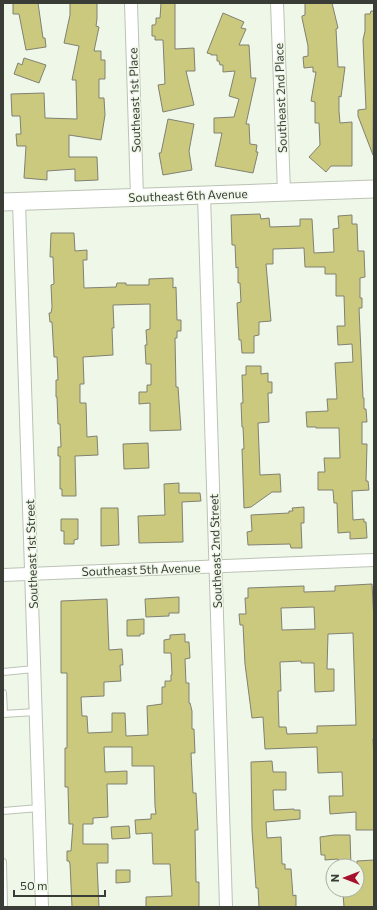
<svg xmlns="http://www.w3.org/2000/svg" width="377" height="910" font-family="Commissioner,sans-serif">
	<style>
		.building { fill: #cac97d; stroke: #818172; fill-rule: evenodd }
		.lines { fill: none; stroke-linecap: round; stroke-linejoin: round }
		.lane-casing { stroke: #bbc3b4; stroke-width: 8 }
		.street-casing { stroke: #bbc3b4; stroke-width: 14 }
		.secondary-casing { stroke: #bbc3b4; stroke-width: 19 }
		.lane { stroke: #fff; stroke-width: 6 }
		.street { stroke: #fff; stroke-width: 12 }
		.secondary { stroke: #fff; stroke-width: 17 }
		.labels { text-anchor: middle; dominant-baseline: central; stroke-width: 3; stroke-linejoin: round; paint-order: stroke }
		.street-label { font-size: 12px; fill: #393d36; stroke: #eff8e8 }
	</style>
	<rect width="100%" height="100%" fill="#eff8e8"/>
	<g class="building">
		<polygon points="13,3 38,3 43,38 45,38 46,47 26,50 19,14 13,14"/>
		<polygon points="70,3 97,3 97,19 96,26 99,27 94,51 101,51 101,60 105,60 105,79 99,79 99,98 104,98 105,115 101,140 69,135 69,157 97,157 98,180 75,181 75,169 47,171 47,180 24,178 26,146 17,146 16,134 21,134 20,116 12,116 11,94 44,93 45,118 77,119 76,80 72,80 79,46 64,43 70,15"/>
		<polygon points="161,3 175,3 175,49 194,48 195,71 186,71 194,105 163,112 158,85 165,84 163,40 155,40 155,36 152,36 152,25 155,25 156,23 156,18 160,18"/>
		<polygon points="305,3 332,3 338,28 336,29 338,67 345,67 341,97 339,96 339,111 340,123 352,122 352,166 331,166 326,172 309,157 320,145 319,123 315,123 315,102 311,101 316,72 313,72 313,67 304,68 303,57 308,56 308,46 302,18 302,16 305,15"/>
		<polygon points="371,11 374,11 373,155 358,116 358,110 366,109 363,40 365,31 365,14 370,14"/>
		<polygon points="223,13 244,22 241,28 246,29 239,45 249,45 251,78 256,78 246,124 249,124 250,144 257,145 256,152 258,152 253,173 215,166 222,133 214,133 214,118 234,117 239,99 229,96 235,71 223,72 223,65 220,65 219,61 217,61 217,55 211,55 211,54 207,53"/>
		<polygon points="24,58 46,65 39,83 14,74 18,63 22,65"/>
		<polygon points="168,119 194,124 189,151 192,170 163,175 159,153 161,153"/>
		<polygon points="260,214 261,219 269,218 270,227 300,226 300,219 312,219 314,253 334,252 333,229 339,228 338,216 352,215 352,224 357,224 358,251 364,251 365,277 360,278 360,298 362,298 362,308 359,308 363,398 364,398 364,409 366,409 367,422 362,422 362,444 367,444 366,481 368,481 369,490 352,491 353,520 364,519 364,522 366,522 367,538 350,539 350,532 338,533 337,503 334,503 333,490 318,490 318,472 325,472 324,458 340,458 339,428 316,428 316,427 307,427 306,412 328,411 327,399 337,399 335,363 353,362 352,344 338,345 337,326 345,326 344,296 336,296 336,274 325,274 325,267 305,267 304,248 273,249 273,264 266,264 271,321 259,322 259,335 254,336 254,353 242,353 241,340 239,340 237,303 241,302 240,283 238,283 238,267 236,268 235,245 232,245 231,215"/>
		<polygon points="51,233 74,233 75,251 87,250 87,260 83,260 84,288 116,287 117,283 126,283 126,285 149,285 149,279 173,278 173,288 176,287 177,320 181,320 181,331 177,331 177,338 175,338 176,387 178,387 181,430 150,431 150,403 139,404 139,392 147,392 147,385 151,385 151,364 146,364 145,345 147,345 146,330 150,329 150,304 113,305 114,328 112,328 113,355 83,357 84,384 80,384 80,403 86,403 87,437 97,436 98,455 75,456 76,496 62,496 62,489 60,489 60,456 58,456 58,447 61,447 60,424 58,424 57,397 56,397 56,380 58,380 57,357 54,357 52,322 50,322 49,313 51,313 52,307 51,285 54,284 53,257 50,257"/>
		<polygon points="246,366 261,366 261,374 268,373 268,382 272,382 272,393 268,393 269,422 258,423 260,475 280,474 281,492 272,492 251,507 244,508 242,449 244,449 243,427 242,427 241,403 243,403 242,375 246,375"/>
		<polygon points="148,443 149,468 124,469 123,444"/>
		<polygon points="179,483 179,493 200,493 201,501 182,502 183,542 139,543 138,516 165,515 164,484"/>
		<polygon points="304,507 304,523 301,523 302,548 291,548 290,544 248,545 247,532 252,531 251,515 289,513 289,511 293,511 292,508"/>
		<polygon points="101,508 118,508 119,545 101,546"/>
		<polygon points="61,519 78,519 78,539 74,540 74,544 64,544 64,531 61,531"/>
		<path d="M 372,584 L 374,621 L 374,739 L 373,739 L 374,758 L 374,830 L 356,830 L 356,812 L 330,814 L 329,796 L 343,796 L 342,772 L 318,773 L 317,747 L 265,749 L 263,717 L 252,718 L 245,664 L 243,625 L 240,625 L 239,614 L 246,614 L 245,598 L 248,598 L 248,588 L 304,586 L 304,592 L 335,591 L 335,586 ZM 314,607 L 315,629 L 282,630 L 281,608 ZM 353,633 L 356,725 L 317,726 L 317,733 L 287,734 L 286,727 L 279,727 L 278,691 L 281,691 L 280,662 L 301,661 L 301,663 L 314,663 L 315,692 L 334,691 L 334,669 L 327,669 L 328,634 Z"/>
		<polygon points="179,597 179,613 169,613 169,616 146,617 145,599"/>
		<polygon points="107,599 109,650 122,649 123,665 120,665 121,681 104,682 104,696 81,697 82,716 87,716 88,733 112,732 112,713 125,713 126,736 148,735 147,706 162,704 162,687 165,687 165,681 171,681 171,675 172,675 171,653 164,653 164,640 170,639 170,635 185,634 185,642 189,642 190,658 185,659 186,683 189,683 189,703 190,703 192,711 192,729 194,729 195,753 191,753 193,793 196,793 198,830 195,830 196,882 199,882 199,906 197,907 146,907 146,897 172,896 170,864 153,864 152,833 136,834 135,820 151,819 151,814 156,814 155,806 154,766 132,766 132,747 104,747 105,772 127,771 127,784 107,784 108,817 93,818 93,824 83,824 83,844 108,844 108,863 97,863 99,907 72,907 70,864 69,861 67,861 67,851 71,851 73,824 69,824 68,787 65,787 65,748 67,748 67,673 61,673 61,601"/>
		<polygon points="144,619 144,634 140,634 140,636 127,636 127,620"/>
		<polygon points="272,761 273,772 286,772 286,790 273,790 274,810 294,809 294,810 300,810 300,819 266,822 267,838 281,837 282,864 285,864 285,869 291,869 293,896 296,895 296,907 259,907 258,888 256,888 252,830 251,762"/>
		<polygon points="129,826 130,838 112,839 111,827"/>
		<polygon points="334,835 350,835 351,866 339,866 338,859 325,860 325,855 321,855 320,837"/>
		<polygon points="374,860 374,907 344,907 343,893 348,893 348,890 357,890 357,861"/>
		<polygon points="116,870 130,870 130,882 116,883"/>
	</g>
	<g class="lines">
		<g class="lane-casing">
			<g id="lane">
				<polyline points="3,672 34,669"/>
				<polyline points="3,693 4,714"/>
				<polyline points="3,714 36,712"/>
				<polyline points="3,811 39,808"/>
				<polyline points="3,862 4,907"/>
			</g>
		</g>
		<g class="street-casing">
			<g id="street">
				<polyline points="131,3 137,197"/>
				<polyline points="277,3 284,192"/>
				<polyline points="204,195 226,907"/>
				<polyline points="19,202 42,907"/>
				<polyline points="3,575 374,560"/>
			</g>
		</g>
		<g class="secondary-casing">
			<polyline id="secondary" points="3,202 374,189"/>
		</g>
		<use href="#lane" class="lane"/>
		<use href="#street" class="street"/>
		<use href="#secondary" class="secondary"/>
	</g>
	<g class="labels">
		<g class="street-label">
			<text transform="translate(280 98) rotate(-92)">Southeast 2nd Place</text>
			<text transform="translate(134 100) rotate(-92)">Southeast 1st Place</text>
			<text transform="translate(188 195) rotate(-2)">Southeast 6th Avenue</text>
			<text transform="translate(215 551) rotate(-92)">Southeast 2nd Street</text>
			<text transform="translate(31 554) rotate(-92)">Southeast 1st Street</text>
			<text transform="translate(141 569) rotate(-2)">Southeast 5th Avenue</text>
		</g>
	</g>
	<rect width="377" height="910" fill="none" stroke="#393d36" stroke-width="8"/>
	<g transform="translate(345 878) rotate(270)"><circle r="19" fill="#eff8e8" stroke="#a6ada1"/>
	<path d="M0-3L7 15L0 10L-7 15Z" fill="#a8112c"/>
	<text y="-6" font-size="11" font-weight="bold" text-anchor="middle" fill="#393d36">N</text>
	</g>
	<path d="M14 890v6h91v-6" fill="none" stroke="#393d36" stroke-width="2"/>
	<text x="20" y="890" font-size="12" fill="#393d36" stroke="#eff8e8" stroke-width="3" paint-order="stroke">50 m</text>
</svg>
